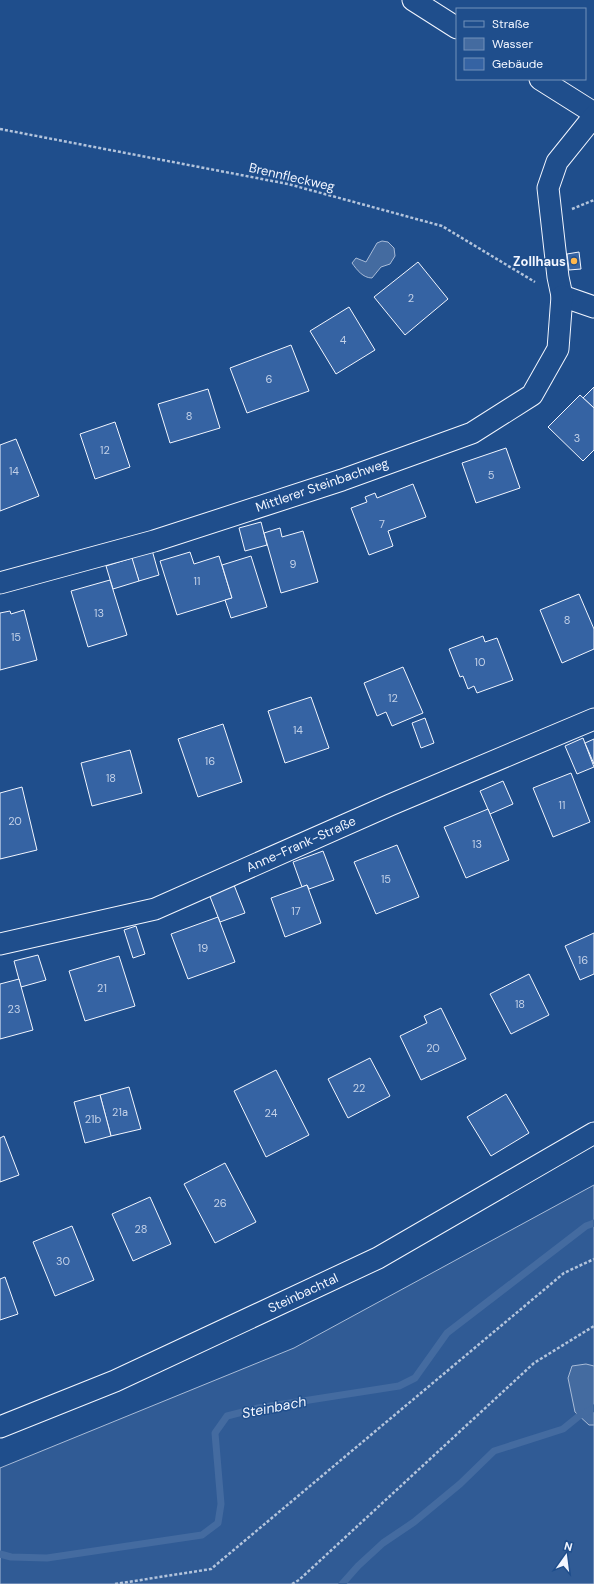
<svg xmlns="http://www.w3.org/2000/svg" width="594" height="1584" font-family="'DM Sans',sans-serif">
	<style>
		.built { fill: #305b95; stroke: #a8bbd7 }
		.water { fill: #446ba0; stroke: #a8bbd7 }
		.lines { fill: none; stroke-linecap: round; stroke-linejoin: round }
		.stream { stroke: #446ba0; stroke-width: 7 }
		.building { fill: #3563a3; stroke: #f2f6ff }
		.street-casing { stroke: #f2f6ff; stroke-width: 23 }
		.path { stroke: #b3c4dc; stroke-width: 2.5; stroke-dasharray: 3 2; stroke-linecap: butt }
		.street { stroke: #1f4e8c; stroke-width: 21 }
		.poi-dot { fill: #ffb74d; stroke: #1f4e8c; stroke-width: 1.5 }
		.labels { text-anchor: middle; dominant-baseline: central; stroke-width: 3; stroke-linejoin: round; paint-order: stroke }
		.number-label { font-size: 11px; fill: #c3d1e8 }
		.street-label { font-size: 13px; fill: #f2f6ff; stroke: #1f4e8c }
		.poi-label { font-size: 13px; font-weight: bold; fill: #f2f6ff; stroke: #1f4e8c; text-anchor: end }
		.water-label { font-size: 14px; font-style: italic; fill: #f2f6ff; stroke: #1f4e8c }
	</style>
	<rect width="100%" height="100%" fill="#1f4e8c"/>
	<polygon class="built" points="594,1185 594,1584 0,1584 0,1468 294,1348"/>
	<g class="water">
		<path d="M 382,241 L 388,242 L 394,248 L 395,256 L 390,264 L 381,267 L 372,278 C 363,278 357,270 352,263 L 356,258 L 366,262 L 377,243 Z"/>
		<polygon points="586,1364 594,1366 594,1425 589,1425 575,1412 568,1378 572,1366"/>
	</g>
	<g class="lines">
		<g class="stream">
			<polyline points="0,1554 11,1557 47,1558 202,1535 218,1523 221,1504 215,1433 227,1416 258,1408 399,1386 415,1378 447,1333 586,1226 594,1223"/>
			<polyline points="342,1584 358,1566 383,1543 414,1522 460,1484 494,1451 563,1429 579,1416 594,1408"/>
		</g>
	</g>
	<g class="building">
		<polygon points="579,252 581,269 569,270 567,254"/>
		<polygon points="418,262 448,299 405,335 374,297"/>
		<polygon points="349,307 375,350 336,374 310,331"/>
		<polygon points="291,345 309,391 247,413 230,368"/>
		<polygon points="594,387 594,408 583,398"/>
		<polygon points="208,389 220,428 170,443 158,404"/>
		<polygon points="580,395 594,408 594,450 583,461 548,427"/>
		<polygon points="115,422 130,467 95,479 80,434"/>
		<polygon points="16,439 39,496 0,511 0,445"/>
		<polygon points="506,448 520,488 476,503 462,463"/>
		<polygon points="413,484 426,517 388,531 393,546 369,555 351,508 367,502 365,497 375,493 377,498"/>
		<polygon points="261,522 267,545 245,551 239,528"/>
		<polygon points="280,528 282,537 303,531 318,582 281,593 264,533"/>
		<polygon points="152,550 159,575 139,581 131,557"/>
		<polygon points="190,552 194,564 219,556 232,598 177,615 160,561"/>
		<polygon points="251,556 267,607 231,618 225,600 232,598 222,565"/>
		<polygon points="132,558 139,581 113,589 106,566"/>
		<polygon points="110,580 127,635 88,647 71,591"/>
		<polygon points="579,594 594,629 594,649 562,663 540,610"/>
		<polygon points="24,610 37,660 0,670 0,613 10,611 11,614"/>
		<polygon points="483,636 485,642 497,638 513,680 477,693 474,686 468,689 463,676 460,677 449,649"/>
		<polygon points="403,667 423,713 392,726 386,712 377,716 364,683"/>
		<polygon points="311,697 329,748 285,763 268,711"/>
		<polygon points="425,718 434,743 421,748 412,723"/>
		<polygon points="223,724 242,782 198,797 178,739"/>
		<polygon points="583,738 594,767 577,774 565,746"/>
		<polygon points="594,739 594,764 585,743"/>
		<polygon points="130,750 142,793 92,806 81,763"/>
		<polygon points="571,773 590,822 553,837 533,788"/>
		<polygon points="503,781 513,804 490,814 480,791"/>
		<polygon points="22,787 37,850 0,859 0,793"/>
		<polygon points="488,809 509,860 466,878 444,827"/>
		<polygon points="397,845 419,897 376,914 354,862"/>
		<polygon points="323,851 334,880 309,889 307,885 302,887 293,862"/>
		<polygon points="234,885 245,913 220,922 209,894"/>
		<polygon points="307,885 321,923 285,937 271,898"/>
		<polygon points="218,917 235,962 188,979 171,934"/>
		<polygon points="136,926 145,954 133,958 124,930"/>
		<polygon points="594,933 594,974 580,980 565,946"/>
		<polygon points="38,955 46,980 21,987 14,961"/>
		<polygon points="119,956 135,1006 85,1021 69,971"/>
		<polygon points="529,974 549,1015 511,1034 490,994"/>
		<polygon points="19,979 33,1030 0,1039 0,984"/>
		<polygon points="441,1008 466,1059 421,1080 400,1036 427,1023 424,1016"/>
		<polygon points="370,1058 390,1096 348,1118 328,1079"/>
		<polygon points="276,1070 309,1135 266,1157 234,1091"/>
		<polygon points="129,1087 141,1129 111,1136 100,1095"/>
		<polygon points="506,1094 529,1133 491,1156 467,1117"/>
		<polygon points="100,1095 111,1136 85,1143 74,1102"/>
		<polygon points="4,1136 19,1175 0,1182 0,1138"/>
		<polygon points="225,1163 256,1222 215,1243 184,1184"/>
		<polygon points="150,1197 171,1244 133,1261 112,1214"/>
		<polygon points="72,1226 94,1280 55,1296 33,1242"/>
		<polygon points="5,1277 18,1314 0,1320 0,1279"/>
	</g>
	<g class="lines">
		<g class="street-casing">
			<g id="street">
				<polyline points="413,0 457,28"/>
				<polyline points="540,79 594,113"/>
				<polyline points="594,116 557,162 548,188 558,277 562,296 594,307"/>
				<polyline points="0,583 154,541 342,480 472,433 532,395 558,349 562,296"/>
				<polyline points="0,944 155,909 390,805 594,719"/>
				<polyline points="0,1427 115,1381 378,1258 594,1133"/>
			</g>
		</g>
		<g class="path">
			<polyline points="0,129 288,184 442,226 535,282"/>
			<polyline points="572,209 594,200"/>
			<polyline points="115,1584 211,1569 564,1273 594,1259"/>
			<polyline points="292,1584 299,1580 534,1363 594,1326"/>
		</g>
		<use href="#street" class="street"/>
	</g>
	<circle class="poi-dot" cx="574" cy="261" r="4"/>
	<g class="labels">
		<g class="number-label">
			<text x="411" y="298">2</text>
			<text x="343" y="340">4</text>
			<text x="269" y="379">6</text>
			<text x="189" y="416">8</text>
			<text x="577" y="438">3</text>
			<text x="105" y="450">12</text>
			<text x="14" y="471">14</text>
			<text x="491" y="475">5</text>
			<text x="382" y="524">7</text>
			<text x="293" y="564">9</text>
			<text x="197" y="581">11</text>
			<text x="99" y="613">13</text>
			<text x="567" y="620">8</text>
			<text x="16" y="637">15</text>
			<text x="480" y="662">10</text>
			<text x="393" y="698">12</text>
			<text x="298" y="730">14</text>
			<text x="210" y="761">16</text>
			<text x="111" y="778">18</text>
			<text x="562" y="805">11</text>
			<text x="15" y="821">20</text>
			<text x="477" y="844">13</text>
			<text x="386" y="879">15</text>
			<text x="296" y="911">17</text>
			<text x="203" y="948">19</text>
			<text x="583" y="960">16</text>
			<text x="102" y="988">21</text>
			<text x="520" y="1004">18</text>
			<text x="14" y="1009">23</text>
			<text x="433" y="1048">20</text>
			<text x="359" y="1088">22</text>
			<text x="120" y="1112">21a</text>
			<text x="271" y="1113">24</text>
			<text x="93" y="1119">21b</text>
			<text x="220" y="1203">26</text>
			<text x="141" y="1229">28</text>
			<text x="63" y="1261">30</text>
		</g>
		<g class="street-label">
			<text transform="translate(292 177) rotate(13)">Brennfleckweg</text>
			<text transform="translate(322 485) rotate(-19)">Mittlerer Steinbachweg</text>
			<text transform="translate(301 844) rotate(-24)">Anne-Frank-Straße</text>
			<text transform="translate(303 1293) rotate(-25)">Steinbachtal</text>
		</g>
		<g class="poi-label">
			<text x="566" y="261">Zollhaus</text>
		</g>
		<g class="water-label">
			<text transform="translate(274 1407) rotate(-11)">Steinbach</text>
		</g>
	</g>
	<rect x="456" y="8" width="130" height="72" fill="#1f4e8c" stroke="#7391ba"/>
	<rect x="464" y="21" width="20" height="6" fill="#1f4e8c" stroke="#7391ba"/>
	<text x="492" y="28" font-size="12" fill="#f2f6ff">Straße</text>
	<rect x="464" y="38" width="20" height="12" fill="#446ba0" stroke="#7391ba"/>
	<text x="492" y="48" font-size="12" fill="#f2f6ff">Wasser</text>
	<rect x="464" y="58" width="20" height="12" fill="#3563a3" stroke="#7391ba"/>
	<text x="492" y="68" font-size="12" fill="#f2f6ff">Gebäude</text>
	<g transform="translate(566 1556) rotate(14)" stroke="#1f4e8c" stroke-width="3" paint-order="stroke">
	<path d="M0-3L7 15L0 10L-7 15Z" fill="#f2f6ff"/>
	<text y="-6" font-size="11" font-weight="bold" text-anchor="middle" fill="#f2f6ff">N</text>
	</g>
</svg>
